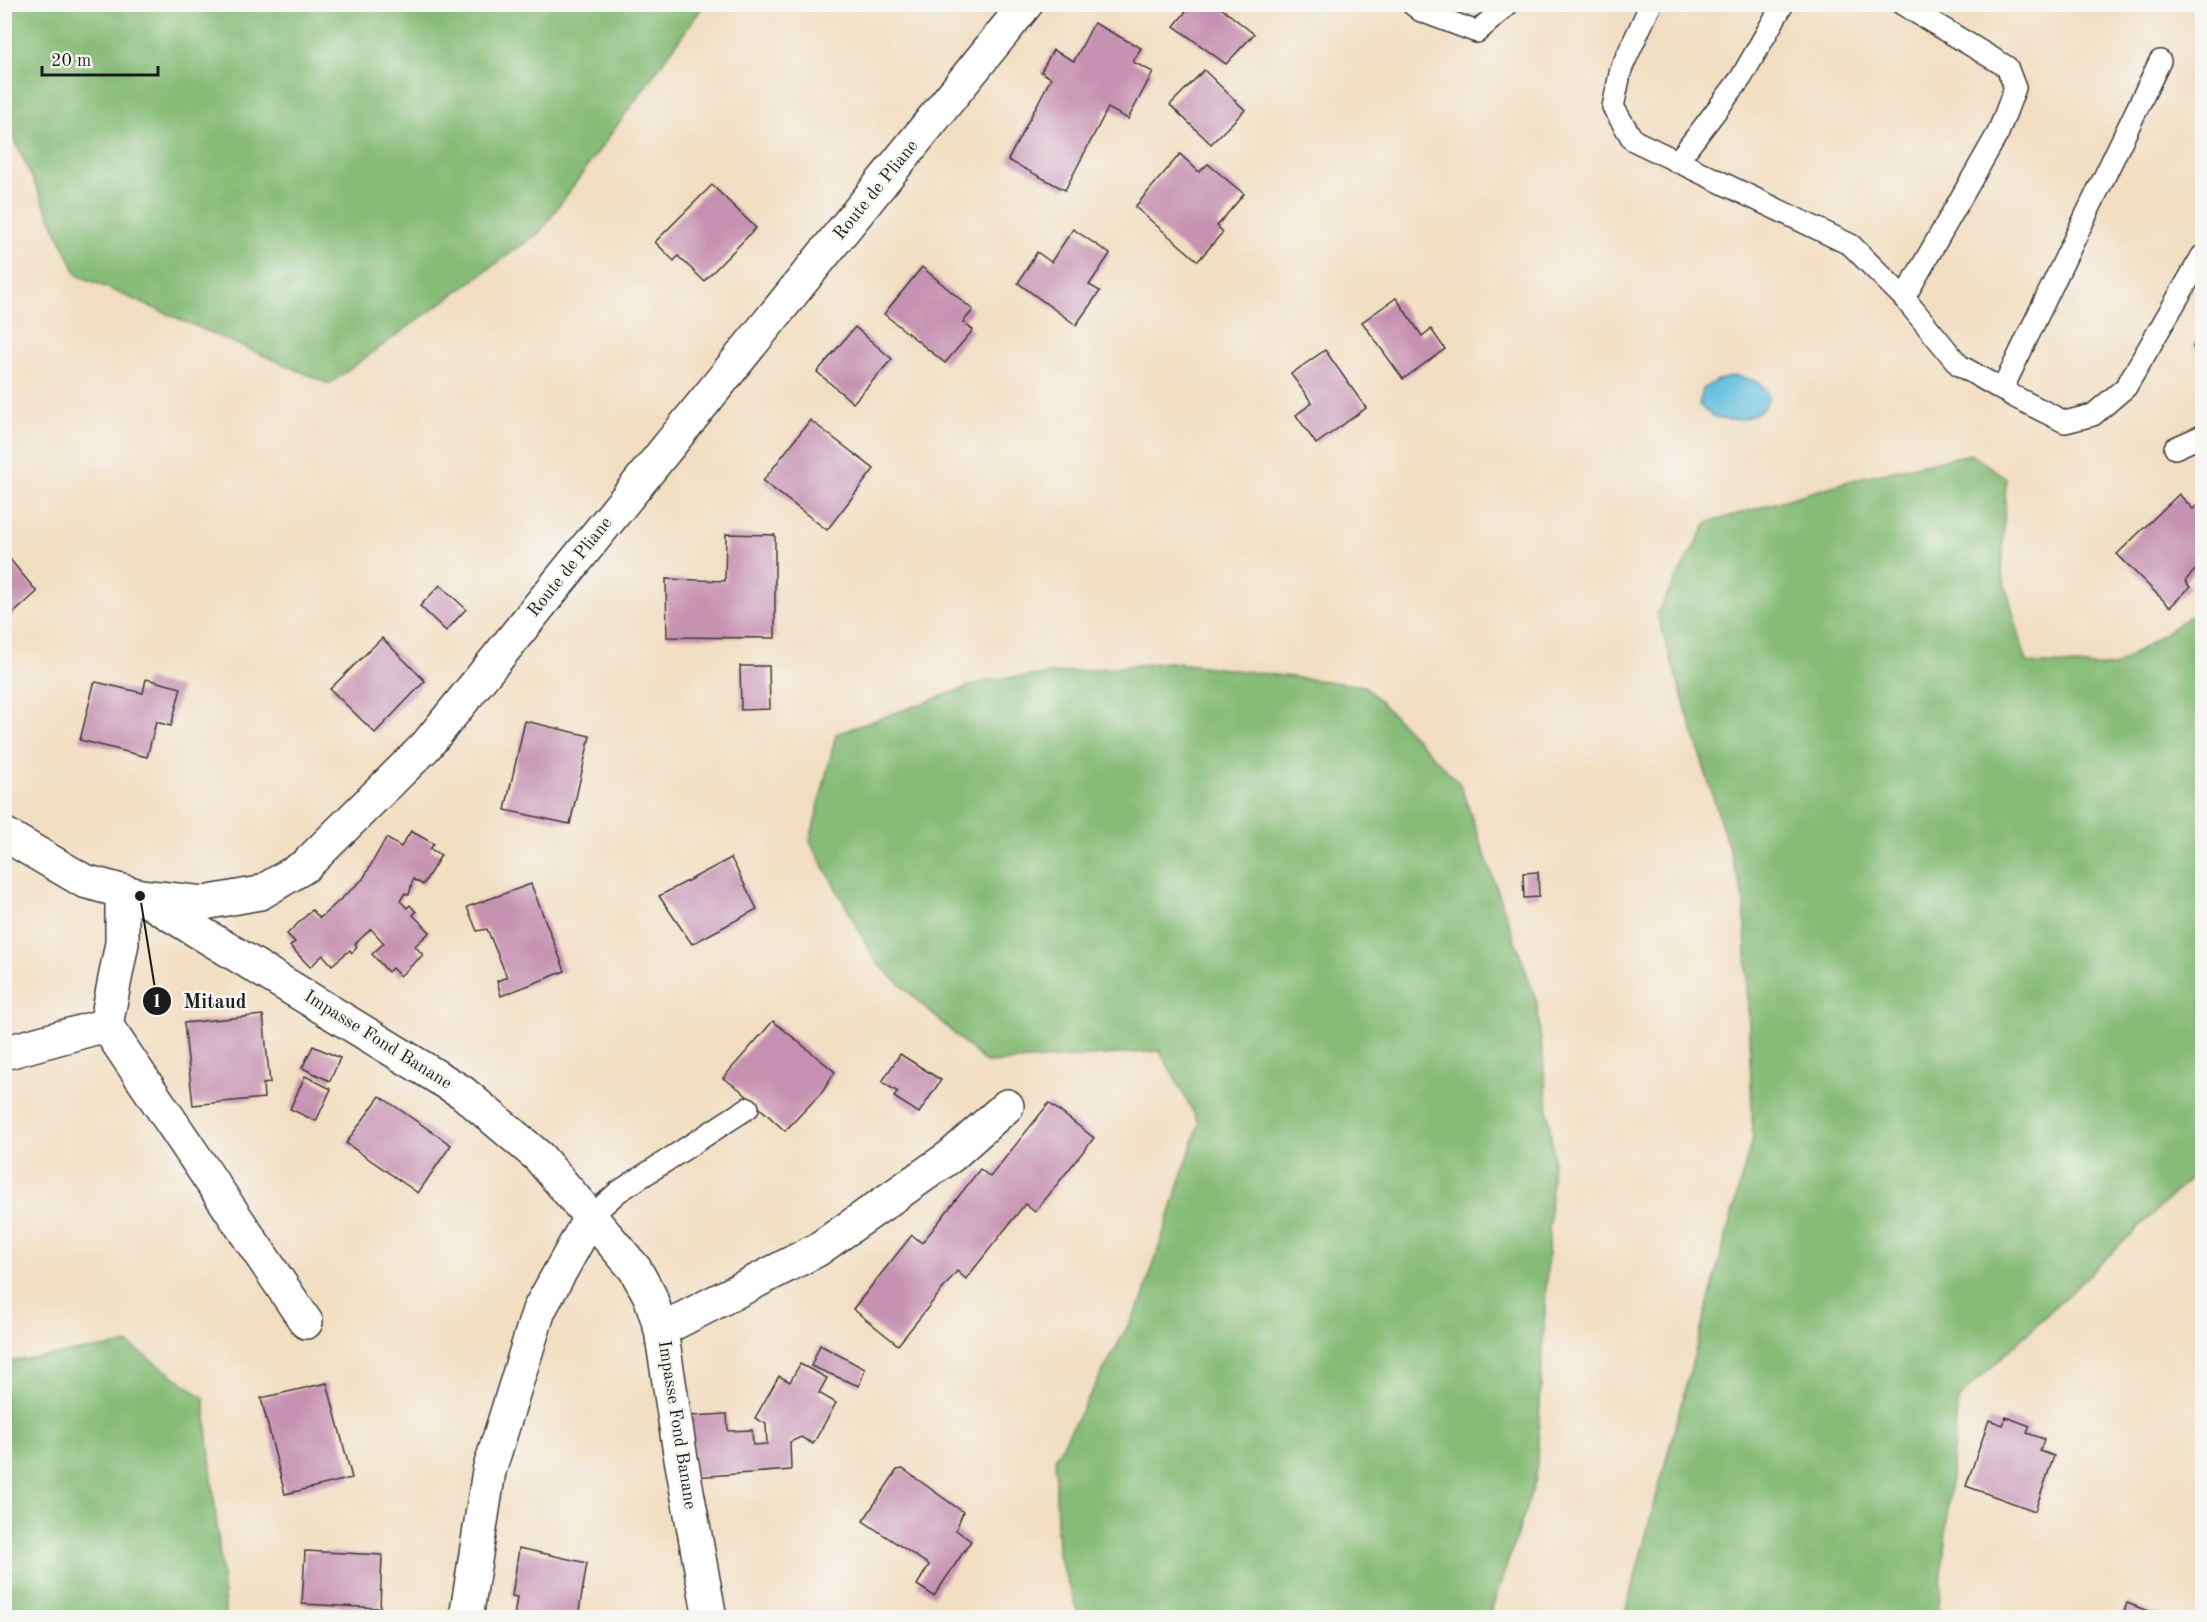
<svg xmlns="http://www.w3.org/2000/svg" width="2207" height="1622" font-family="'Old Standard TT',serif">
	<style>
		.forest { fill: #86bc77; stroke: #516c4a; stroke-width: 1.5 }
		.water { fill: #5fbedd; stroke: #3e6d7c; stroke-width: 1.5 }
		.building { fill: #c692b1 }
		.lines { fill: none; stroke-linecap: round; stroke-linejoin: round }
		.service-casing { stroke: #3c3935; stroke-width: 24 }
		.minor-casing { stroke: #3c3935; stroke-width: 36 }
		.tertiary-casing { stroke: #3c3935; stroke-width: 36 }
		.service { stroke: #fff; stroke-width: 21 }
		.minor { stroke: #fff; stroke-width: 33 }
		.tertiary { stroke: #fff; stroke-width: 33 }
		.labels { text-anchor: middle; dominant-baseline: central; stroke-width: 5; stroke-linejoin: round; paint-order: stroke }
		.street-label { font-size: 18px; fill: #1c1c1c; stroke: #f6f6f2 }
		.leader { fill: none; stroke: #1c1c1c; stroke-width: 2 }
		.callout-dot { fill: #1c1c1c; stroke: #f6f6f2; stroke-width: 2 }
		.mark-label { font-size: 18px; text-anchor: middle; font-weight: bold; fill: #fff }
		.callout-label { font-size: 20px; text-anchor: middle; font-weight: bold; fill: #1c1c1c; stroke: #f6f6f2; stroke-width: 5; stroke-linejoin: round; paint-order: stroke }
	</style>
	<rect width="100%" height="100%" fill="#f6f6f2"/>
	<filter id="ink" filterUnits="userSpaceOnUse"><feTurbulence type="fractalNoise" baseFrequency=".0167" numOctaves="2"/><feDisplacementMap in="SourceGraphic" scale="12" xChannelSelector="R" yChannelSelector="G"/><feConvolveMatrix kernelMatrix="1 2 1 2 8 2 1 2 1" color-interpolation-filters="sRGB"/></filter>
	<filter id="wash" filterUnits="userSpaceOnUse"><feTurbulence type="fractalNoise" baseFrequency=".008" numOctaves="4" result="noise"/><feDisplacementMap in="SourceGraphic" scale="24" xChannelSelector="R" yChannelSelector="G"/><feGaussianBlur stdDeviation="1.35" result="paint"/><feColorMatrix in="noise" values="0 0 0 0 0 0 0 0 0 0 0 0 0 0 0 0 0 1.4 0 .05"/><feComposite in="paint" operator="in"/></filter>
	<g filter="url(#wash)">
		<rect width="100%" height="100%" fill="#f2dec1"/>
		<g class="forest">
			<polygon points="4,5 5,4 704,5 540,232 329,384 77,275 5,119"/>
			<polygon points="1971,454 2006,478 2002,573 2027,663 2114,667 2202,608 2202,1167 1958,1399 1938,1617 1624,1617 1753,1136 1744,898 1657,614 1707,523 1863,477"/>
			<polygon points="1169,662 1365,686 1460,784 1537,1003 1553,1156 1536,1479 1489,1617 1080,1617 1058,1555 1055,1459 1142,1300 1199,1123 1160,1051 986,1063 877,963 810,841 836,734 988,680"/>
			<polygon points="129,1344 204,1398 226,1617 5,1617 5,1362"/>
		</g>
		<path class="water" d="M 1736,376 C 1812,389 1733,448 1699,404 L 1703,389 L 1717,380 Z"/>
		<g id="blocks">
			<g class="building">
				<polygon points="1192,4 1216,4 1254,34 1226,64 1174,26"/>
				<polygon points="1094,23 1141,48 1133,62 1153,72 1128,119 1108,108 1065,190 1008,160 1051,78 1041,72 1053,50 1074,61"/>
				<polygon points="1204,70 1245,110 1211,144 1170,105"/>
				<polygon points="1180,154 1199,172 1208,164 1244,194 1217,226 1223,232 1198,261 1135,207"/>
				<polygon points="712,185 756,228 704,281 678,256 674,261 655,242"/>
				<polygon points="1073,229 1110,254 1089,285 1100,291 1076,325 1018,283 1037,252 1051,262"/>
				<polygon points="922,267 973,310 963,322 973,330 945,363 884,314"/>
				<polygon points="1396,298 1422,336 1431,329 1445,349 1403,379 1362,322"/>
				<polygon points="2202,323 2202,351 2193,347"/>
				<polygon points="855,327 892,359 853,403 817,372"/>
				<polygon points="1325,350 1366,408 1316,444 1296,415 1312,403 1291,374"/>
				<polygon points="810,420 874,469 827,530 763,481"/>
				<polygon points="2179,494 2193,509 2197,506 2202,507 2202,563 2185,581 2190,587 2170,607 2117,554"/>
				<polygon points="726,534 775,535 775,638 667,637 666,579 725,581"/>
				<polygon points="4,552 37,592 4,622"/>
				<polygon points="440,585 466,609 446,631 420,606"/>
				<polygon points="382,638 425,681 375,733 330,689"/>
				<polygon points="740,666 769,666 770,709 741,710"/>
				<polygon points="146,679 181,688 171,726 156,722 147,757 80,740 94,684 96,682 143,693"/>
				<polygon points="525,721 590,736 570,824 505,810"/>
				<polygon points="411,831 434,844 430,849 441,855 423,885 413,879 409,895 405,893 400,901 407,908 410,905 416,912 413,915 430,932 415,946 423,955 400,976 392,968 388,972 372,954 384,943 371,929 355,944 357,947 352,953 350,950 332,965 323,955 310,967 290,946 295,942 287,934 312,910 320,918 363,879 386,838 401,847"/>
				<polygon points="731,858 757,909 692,944 659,896"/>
				<polygon points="1538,872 1539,897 1524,898 1523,873"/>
				<polygon points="531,884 565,971 501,996 497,981 507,977 487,929 477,931 467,907"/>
				<polygon points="263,1015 270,1083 263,1084 264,1098 193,1105 184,1023"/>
				<polygon points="773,1021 835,1072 823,1091 785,1131 739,1089 723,1078"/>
				<polygon points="313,1046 340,1058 330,1081 302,1068"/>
				<polygon points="900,1054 941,1080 919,1113 894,1097 898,1092 882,1082"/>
				<polygon points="305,1076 331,1089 316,1121 290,1109"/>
				<polygon points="380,1096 451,1145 418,1193 346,1143"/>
				<polygon points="1049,1103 1094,1138 1035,1212 1025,1204 966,1279 957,1271 898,1345 853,1309 912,1235 922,1243 980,1169 990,1177"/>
				<polygon points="820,1345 865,1369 859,1386 811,1366"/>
				<polygon points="800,1364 827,1378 819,1393 836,1403 813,1444 801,1437 790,1442 791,1470 695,1477 690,1416 727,1414 728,1431 752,1430 753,1445 767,1444 766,1424 755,1418 779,1376 790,1382"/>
				<polygon points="327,1383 352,1478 285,1494 261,1398"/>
				<polygon points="2006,1417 2030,1426 2027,1433 2044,1439 2040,1451 2054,1456 2035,1511 1966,1486 1989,1420 2003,1425"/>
				<polygon points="903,1469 963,1512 956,1530 971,1541 934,1596 917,1585 929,1565 863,1521 897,1470"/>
				<polygon points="519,1548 587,1563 578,1617 514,1617 517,1597 512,1596"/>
				<polygon points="305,1551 382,1555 380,1608 302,1604"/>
				<polygon points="2127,1603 2145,1610 2164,1617 2122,1617"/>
			</g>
		</g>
	</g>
	<g filter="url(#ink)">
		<use href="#blocks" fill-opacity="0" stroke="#3c3935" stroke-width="1.5"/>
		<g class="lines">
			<g class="service-casing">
				<g id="service">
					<polyline points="1412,4 1421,11 1477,32 1508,4"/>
					<polyline points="1651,4 1621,69 1613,107 1633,140 1851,245 1904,298 1959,365 2013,396 2065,422 2093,415 2126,387 2202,256"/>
					<polyline points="1902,4 2007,67 2015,88 1998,133 1904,298"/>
					<polyline points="1677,162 1741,78 1783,4"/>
					<polyline points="2002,390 2160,61"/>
					<polyline points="2175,448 2202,436"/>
					<polyline points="591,1216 618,1192 748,1108"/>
				</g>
			</g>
			<g class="minor-casing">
				<g id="minor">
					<polyline points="122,891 122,943 106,1025 306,1322"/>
					<polyline points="140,896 462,1092 539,1157 635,1269 650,1296 661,1330 680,1453 710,1618"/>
					<polyline points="4,1053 106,1025"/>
					<polyline points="661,1330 817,1250 951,1156 1007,1106"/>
					<polyline points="466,1618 489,1471 539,1310 591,1216"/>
				</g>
			</g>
			<g class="tertiary-casing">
				<polyline id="tertiary" points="4,834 84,881 140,896 204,903 260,893 305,866 426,746 1026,4"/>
			</g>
			<use href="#service" class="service"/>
			<use href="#minor" class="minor"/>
			<use href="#tertiary" class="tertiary"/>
		</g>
	</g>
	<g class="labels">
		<g class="street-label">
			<text transform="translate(876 190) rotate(-51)">Route de Pliane</text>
			<text transform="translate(570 567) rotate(-51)">Route de Pliane</text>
			<text transform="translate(378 1040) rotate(32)">Impasse Fond Banane</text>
			<text transform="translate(677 1425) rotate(81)">Impasse Fond Banane</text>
		</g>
	</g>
	<path class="leader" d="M140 896L157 1001"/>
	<g class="callout-dot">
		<circle cx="140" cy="896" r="6"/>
		<circle cx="157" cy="1001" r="15"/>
	</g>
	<g class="mark-label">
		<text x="157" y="1007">1</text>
	</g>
	<g class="callout-label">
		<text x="215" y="1008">Mitaud</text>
	</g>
	<rect width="2207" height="1622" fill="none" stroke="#f6f6f2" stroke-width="24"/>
	<path d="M42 66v9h116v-9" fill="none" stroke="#1c1c1c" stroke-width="3"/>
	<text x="51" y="66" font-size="18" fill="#1c1c1c" stroke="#f6f6f2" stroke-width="4.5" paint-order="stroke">20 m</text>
</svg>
